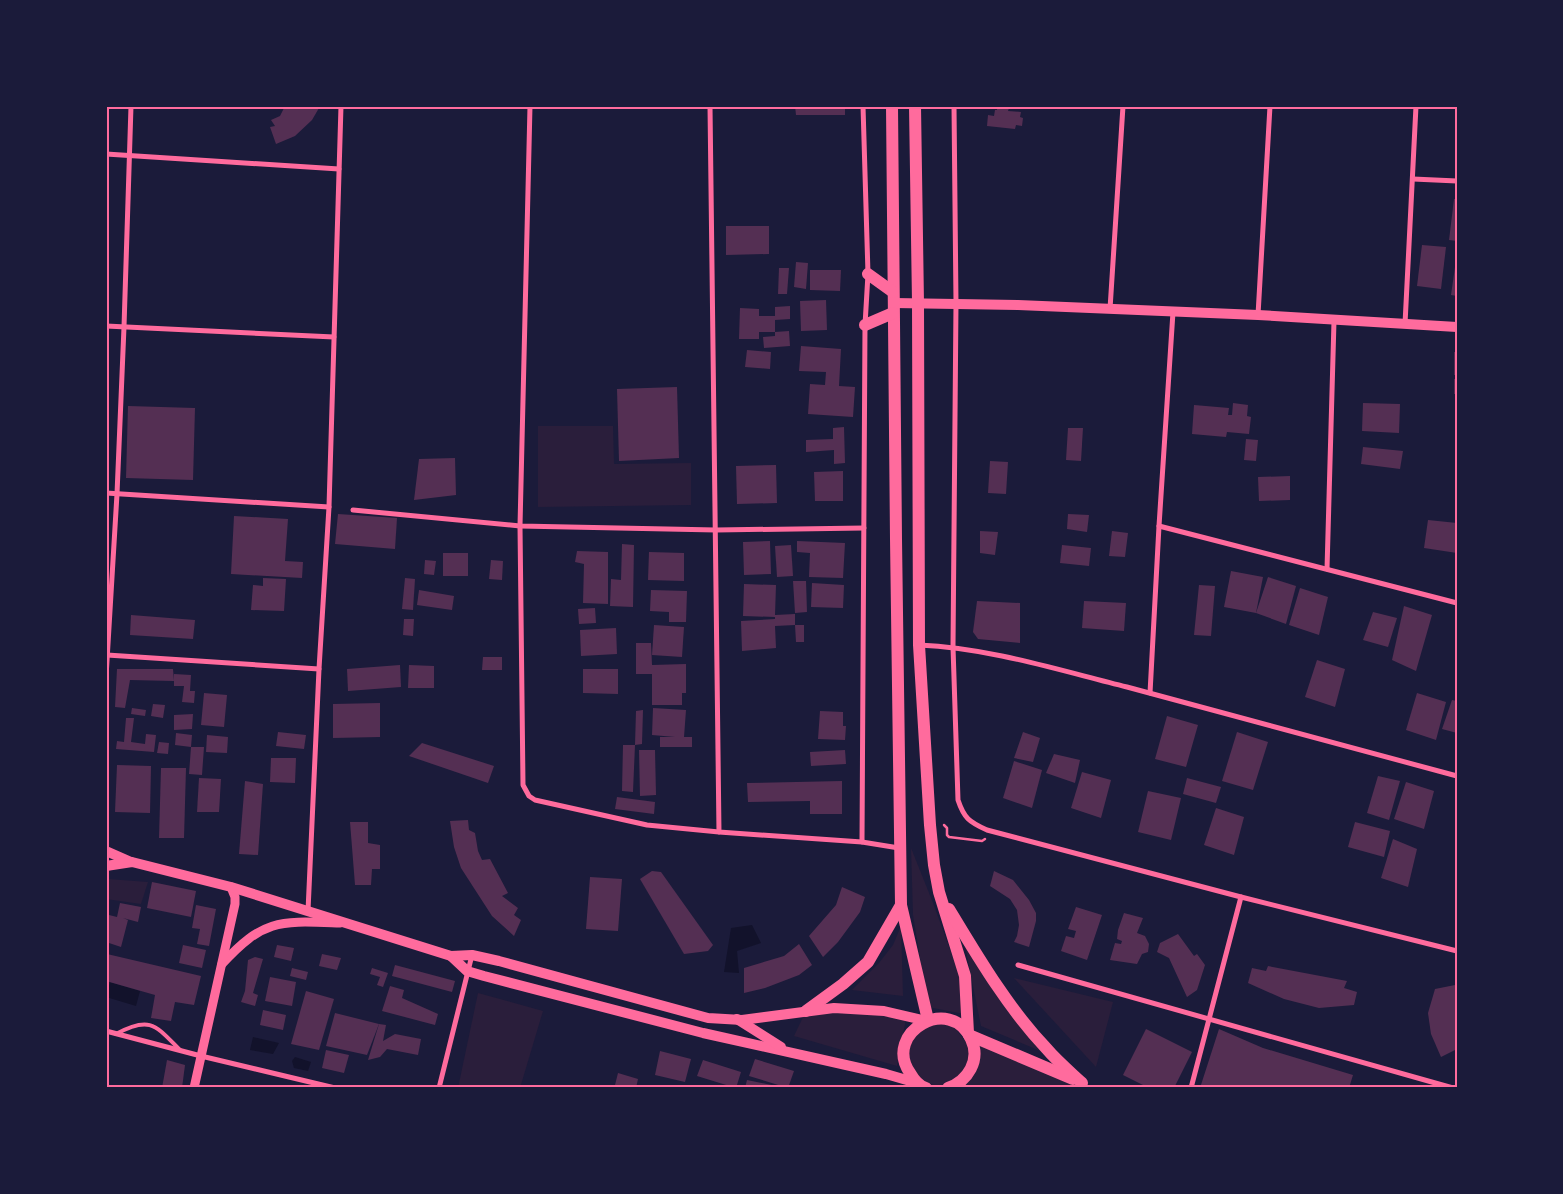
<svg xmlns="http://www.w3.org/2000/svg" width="1563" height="1194" font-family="Karla,sans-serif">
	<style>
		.green { fill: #2a1e3b }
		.water { fill: #12122b }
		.building { fill: #542f53 }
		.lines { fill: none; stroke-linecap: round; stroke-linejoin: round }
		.path { stroke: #ff6b9d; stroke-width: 2.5 }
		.service { stroke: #ff6b9d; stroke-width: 4 }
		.minor { stroke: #ff6b9d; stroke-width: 5 }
		.tertiary { stroke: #ff6b9d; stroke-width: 9 }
		.secondary { stroke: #ff6b9d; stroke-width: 10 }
		.primary { stroke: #ff6b9d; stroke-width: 12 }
		.neatline { fill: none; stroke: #ff6b9d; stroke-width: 2 }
	</style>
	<rect width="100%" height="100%" fill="#1b1b3a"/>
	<g class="green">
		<polygon points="538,426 613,426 614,464 691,463 691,505 538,507"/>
		<polygon points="911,848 933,903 962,982 964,1014 928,1007 913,915"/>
		<polygon points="108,879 148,882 141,904 106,899"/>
		<polygon points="901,926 903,996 852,990 879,963 893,945"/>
		<polygon points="965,946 1045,1053 981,1026"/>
		<polygon points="1014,978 1113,1002 1096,1067"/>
		<polygon points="478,993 543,1011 520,1088 458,1088"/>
		<polygon points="861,1012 906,1019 897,1066 794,1036 804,1015"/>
		<path d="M 933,1023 L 953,1025 L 971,1049 L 968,1069 C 961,1073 950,1084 942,1086 C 916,1090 901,1054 914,1036 C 918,1030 927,1026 933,1023 Z"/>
		<polygon points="976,1041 1070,1082 1080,1088 967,1088 961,1086"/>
	</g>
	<g class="water">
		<polygon points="752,925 761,943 737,951 739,973 724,972 731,928"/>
		<polygon points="110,982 140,991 136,1006 106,997"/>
		<polygon points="253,1037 279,1043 273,1054 250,1050"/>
		<polygon points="295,1057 311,1062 308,1071 294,1068 292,1061"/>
	</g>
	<g class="building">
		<polygon points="285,106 319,106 319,108 312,120 295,136 276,144 270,127 275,126 271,120 280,116"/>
		<polygon points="795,106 845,106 845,115 796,115"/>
		<polygon points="997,107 1009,108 1008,111 1021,112 1020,117 1023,118 1022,126 1016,125 1015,129 987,126 988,115 994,116 995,110 997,110"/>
		<polygon points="1454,199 1457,199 1457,241 1449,240"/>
		<polygon points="726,226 769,226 769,254 726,255"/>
		<polygon points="1422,245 1446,247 1441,289 1417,286"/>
		<polygon points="1456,260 1457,260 1457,296 1451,295"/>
		<polygon points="796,262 808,263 806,289 794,287"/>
		<polygon points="779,268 789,268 787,294 778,294"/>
		<polygon points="810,270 841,270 840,291 810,290"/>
		<polygon points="826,300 827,330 801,331 800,301"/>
		<polygon points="790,306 790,319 775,320 775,332 759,332 759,339 739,339 740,308 759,309 759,316 775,316 775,307"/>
		<polygon points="789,331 790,346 764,348 763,337 775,336 775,332"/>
		<polygon points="801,346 841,349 839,386 855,387 853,417 808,414 810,384 825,385 826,372 799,371"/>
		<polygon points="747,350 771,352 770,369 745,367"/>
		<rect x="1454" y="352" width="3" height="23"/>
		<rect x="1454" y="379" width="3" height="15"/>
		<polygon points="677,387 679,458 619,461 617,389"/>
		<polygon points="1233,403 1248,405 1247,416 1251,417 1249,434 1227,432 1226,437 1192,434 1194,405 1229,408 1228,415 1232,415"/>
		<polygon points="1363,403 1400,404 1399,433 1362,431"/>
		<polygon points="128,406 195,408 193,480 126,478"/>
		<polygon points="844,427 845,463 834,464 834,450 806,452 806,440 833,439 833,428"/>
		<polygon points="1068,428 1083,428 1081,461 1066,460"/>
		<polygon points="1246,439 1258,440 1256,461 1244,460"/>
		<polygon points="1363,447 1403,451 1400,469 1361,464"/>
		<polygon points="455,458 456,495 414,500 419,459"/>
		<polygon points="990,461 1008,462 1006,494 988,493"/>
		<polygon points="776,465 777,503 737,504 736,466"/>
		<polygon points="843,471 843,501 815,501 814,472"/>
		<polygon points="1290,476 1290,500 1259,501 1258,477"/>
		<polygon points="338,514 397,518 395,549 335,544"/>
		<polygon points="1068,514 1089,515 1087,532 1067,529"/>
		<polygon points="234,516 288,519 285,561 303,562 302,578 231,574"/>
		<polygon points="1428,520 1457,523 1457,553 1424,548"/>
		<polygon points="980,531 998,532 995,555 980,553"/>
		<polygon points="1112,531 1128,533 1125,557 1109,556"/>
		<polygon points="770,541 771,574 744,575 743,542"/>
		<polygon points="797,541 845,543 843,578 809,577 810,553 797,552"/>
		<polygon points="622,544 634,545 633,607 610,606 611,579 621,580"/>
		<polygon points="791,545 793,576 777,577 775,546"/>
		<polygon points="1062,545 1091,548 1089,566 1060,563"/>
		<polygon points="577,551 608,552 608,604 583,603 584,564 575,562"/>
		<polygon points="649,552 684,553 684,581 648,580"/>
		<rect x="443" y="553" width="25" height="23"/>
		<polygon points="425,560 436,561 434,575 424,574"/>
		<polygon points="491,560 503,561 502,580 489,579"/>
		<polygon points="1231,571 1263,577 1256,613 1224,607"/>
		<polygon points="1268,577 1296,586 1286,624 1256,613"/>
		<polygon points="263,578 286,579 284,611 251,610 253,585 263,586"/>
		<polygon points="405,578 415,579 413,610 402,609"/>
		<polygon points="793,581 806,581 807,612 795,613"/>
		<polygon points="812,583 844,585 843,608 811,607"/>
		<polygon points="744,584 776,585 775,615 795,614 795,625 804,625 804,642 796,642 795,625 775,626 776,648 742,651 741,621 775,619 775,617 743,616"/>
		<polygon points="1199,585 1215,586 1211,636 1194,635"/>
		<polygon points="1300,588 1328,597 1319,635 1289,625"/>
		<polygon points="419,590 454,596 452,610 417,605"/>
		<polygon points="651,590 687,591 686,622 669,622 669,612 650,611"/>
		<polygon points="977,601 1020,603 1020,643 978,639 973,632"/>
		<polygon points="1084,601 1126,603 1124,631 1082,628"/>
		<polygon points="1404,606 1432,615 1416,671 1392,660"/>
		<polygon points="595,608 596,623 579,624 578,609"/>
		<polygon points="1373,612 1397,618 1388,647 1363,640"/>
		<polygon points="131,615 195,620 193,639 130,635"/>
		<polygon points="404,619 414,619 413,636 403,635"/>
		<polygon points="654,625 684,627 682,657 652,655"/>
		<polygon points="616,628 617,654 581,656 580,630"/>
		<polygon points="636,643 651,643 652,665 686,664 686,693 682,693 682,705 652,705 652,674 636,674"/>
		<polygon points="483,657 502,657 502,670 482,670"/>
		<polygon points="1317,660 1345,669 1335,707 1305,697"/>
		<polygon points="400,665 401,687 348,691 347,669"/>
		<polygon points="409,665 434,666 434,688 408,688"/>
		<polygon points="117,669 173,669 174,681 130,680 125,708 115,707"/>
		<polygon points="583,669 618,669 618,694 583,693"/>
		<polygon points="174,674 191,675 190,691 195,691 194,703 182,702 184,686 174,686"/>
		<polygon points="204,693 227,695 224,727 201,725"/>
		<polygon points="1417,693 1446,702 1436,740 1406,730"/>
		<polygon points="1452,700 1457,701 1457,733 1442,729"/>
		<polygon points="380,703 380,737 333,738 333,704"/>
		<polygon points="153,704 165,705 163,718 151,716"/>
		<polygon points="132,708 146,710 145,716 131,714"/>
		<polygon points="653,708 686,710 684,737 692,737 692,747 660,747 660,737 675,737 652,735"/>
		<polygon points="643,710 642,744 635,745 633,792 622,791 623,745 635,745 636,711"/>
		<polygon points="820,711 843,712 843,726 846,726 845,740 818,739"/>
		<polygon points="193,714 192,729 174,730 174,715"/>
		<polygon points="1167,716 1198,725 1186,767 1155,759"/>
		<polygon points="126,718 134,718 131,742 145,744 146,734 156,735 154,752 116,749 117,741 124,742"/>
		<polygon points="278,732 306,735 304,749 276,746"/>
		<polygon points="1023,732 1040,738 1033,762 1014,758"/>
		<polygon points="1237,732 1268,742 1253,790 1222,781"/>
		<polygon points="176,733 192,735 191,747 204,747 202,775 189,774 191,747 175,745"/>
		<polygon points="207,735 228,737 227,753 206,752"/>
		<polygon points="159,742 169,743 168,754 157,753"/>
		<polygon points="422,743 494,766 488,783 409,756"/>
		<polygon points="639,750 655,750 656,795 640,796"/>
		<polygon points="845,750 846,764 811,766 810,752"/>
		<polygon points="1054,754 1080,760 1075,783 1046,773"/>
		<polygon points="271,758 296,758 295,783 270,782"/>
		<polygon points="1014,761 1042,770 1032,808 1003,798"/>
		<polygon points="117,765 151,766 150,813 115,812"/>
		<polygon points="161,768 186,768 184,838 159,838"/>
		<polygon points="1082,772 1111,780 1101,818 1071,808"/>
		<polygon points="1378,776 1400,781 1389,820 1367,813"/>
		<polygon points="199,778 221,779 219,812 197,812"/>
		<polygon points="1187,778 1221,787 1216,803 1183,794"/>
		<polygon points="245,781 263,784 258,855 239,854"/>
		<polygon points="842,781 842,814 810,814 810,801 748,802 747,783"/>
		<polygon points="1406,782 1434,791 1424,829 1394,819"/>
		<polygon points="1148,791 1181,798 1171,840 1138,832"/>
		<polygon points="617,797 655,802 654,814 615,809"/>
		<polygon points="1216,808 1244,817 1234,855 1204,845"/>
		<polygon points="468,820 469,830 475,833 478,851 482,860 490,859 508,893 502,896 518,908 514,915 521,920 514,936 492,916 461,868 454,847 450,821"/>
		<polygon points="350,822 368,822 368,843 380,845 380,869 372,869 371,885 355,885"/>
		<polygon points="1355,822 1390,831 1384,857 1348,847"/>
		<polygon points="1393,839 1417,849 1408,887 1381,878"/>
		<polygon points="652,871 661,872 713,945 708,951 684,954 640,879"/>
		<polygon points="994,871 1013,880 1029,900 1036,913 1036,921 1029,947 1014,942 1017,936 1019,925 1017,910 1010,899 990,886"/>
		<polygon points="590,877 622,879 618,931 586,929"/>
		<polygon points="152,882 196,891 191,917 147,908"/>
		<polygon points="842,887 865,897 860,912 838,942 823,957 809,936 836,905"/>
		<polygon points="120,903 141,907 138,922 123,918 128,920 121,947 106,942 106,922 109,915 117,917"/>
		<polygon points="196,905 216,909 209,946 197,944 200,929 192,928"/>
		<polygon points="1076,907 1102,915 1087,960 1061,951 1066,936 1074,938 1076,931 1068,929"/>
		<polygon points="1124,913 1143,918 1137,933 1145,936 1149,944 1148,952 1142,954 1137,964 1110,960 1115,943 1121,944 1122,941 1117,939 1118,930"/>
		<polygon points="1178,934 1194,956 1197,954 1205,965 1197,990 1187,997 1169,958 1157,952 1160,943"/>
		<polygon points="799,944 812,965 799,975 765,988 744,993 744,968 784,956"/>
		<polygon points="183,945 206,950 202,968 179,963"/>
		<polygon points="277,945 294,948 291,961 274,957"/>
		<polygon points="107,954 201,976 194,1005 175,1002 171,1021 151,1018 155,995 106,981"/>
		<polygon points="322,954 341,958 337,970 319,966"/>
		<polygon points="255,957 263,959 253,993 258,995 255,1006 241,1002 245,991 248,960"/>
		<polygon points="395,965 455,981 452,992 392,976"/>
		<polygon points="1268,966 1347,981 1344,988 1357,992 1354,1005 1319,1008 1284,999 1248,983 1252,968 1266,971"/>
		<polygon points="292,968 308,972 306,980 290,976"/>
		<polygon points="372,968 388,973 383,987 377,985 380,977 370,974"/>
		<polygon points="270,977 296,982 292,1006 265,1001"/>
		<polygon points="1455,985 1457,1049 1441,1057 1431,1034 1428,1013 1435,989"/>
		<polygon points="390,986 404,990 402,998 438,1014 435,1025 382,1011"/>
		<polygon points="306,991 334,999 319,1050 291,1044"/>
		<polygon points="263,1010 286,1015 283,1030 260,1025"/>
		<polygon points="335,1013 379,1024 367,1055 326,1046"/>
		<polygon points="379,1024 386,1025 383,1041 395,1034 421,1039 418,1055 387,1049 380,1057 368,1060"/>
		<polygon points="1146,1029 1192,1052 1174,1088 1149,1088 1123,1075"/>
		<polygon points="1219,1029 1263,1048 1353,1075 1349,1088 1200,1088"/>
		<polygon points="326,1050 349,1055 344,1073 322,1068"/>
		<polygon points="660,1051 691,1059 685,1082 655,1075"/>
		<polygon points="755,1059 794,1071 788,1088 749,1076"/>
		<polygon points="167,1060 185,1065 182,1088 162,1088"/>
		<polygon points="703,1060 741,1072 736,1088 697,1076"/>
		<polygon points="618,1073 638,1079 636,1088 624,1088 615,1085"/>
		<polygon points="747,1080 781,1087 781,1088 745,1088"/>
	</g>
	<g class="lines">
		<polyline class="path" points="944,825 947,828 947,835 949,837 982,841 985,839"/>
		<path class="service" d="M 116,1034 C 151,1015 156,1026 181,1051"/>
		<g class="minor">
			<polyline points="530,106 520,526 523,785 529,796 535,800 647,825 719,832 862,842 899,848"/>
			<polyline points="710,106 719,832"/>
			<path d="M 954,106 L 956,303 L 953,647 L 958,800 C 964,818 969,822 987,830 L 1241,897 L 1457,951"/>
			<polyline points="106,154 339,169"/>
			<polyline points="1413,179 1457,181"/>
			<polyline points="1110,309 1123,106"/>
			<polyline points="1258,315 1270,106"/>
			<polyline points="1405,324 1416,106"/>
			<polyline points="106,326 334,337"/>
			<polyline points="106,493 329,507"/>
			<polyline points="353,510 520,526 716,530 864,528"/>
			<polyline points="1159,526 1457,603"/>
			<polyline points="1327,569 1334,321"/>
			<path d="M 919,645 C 990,648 1058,670 1127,687 C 1237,716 1347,746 1457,776"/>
			<polyline points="107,655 319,669"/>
			<polyline points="106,677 117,494 124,327 131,106"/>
			<polyline points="1150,693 1159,526 1173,312"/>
			<polyline points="862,842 865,325 868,274 863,106"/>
			<polyline points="308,911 319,669 329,507 341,106"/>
			<polyline points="1018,965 1453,1088"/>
			<polyline points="106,1031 201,1056 335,1088"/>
			<polyline points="439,1088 472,955"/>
			<polyline points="1191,1088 1241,897"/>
		</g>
		<g class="tertiary">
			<path d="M 222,964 C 264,918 281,921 340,923"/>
			<polyline points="194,1088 235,904 235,897 231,887"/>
		</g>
		<g class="secondary">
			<polyline points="894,303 1018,305 1258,315 1457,327"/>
			<polyline points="106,851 131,862"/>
			<polyline points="106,866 132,862 231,887 451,956 472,955 499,961 708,1018 742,1020 834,1008 884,1011 927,1021"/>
			<polyline points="451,956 467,971 484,976 703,1033 886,1074 917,1083"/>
			<polyline points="737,1019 781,1047"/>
		</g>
		<g class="primary">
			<polyline points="892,106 896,539 901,905 928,1020"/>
			<polyline points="915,106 918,303 919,645 930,825 934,865 939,892 965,976 968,1033"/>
			<polyline points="868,274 893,292"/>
			<polyline points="865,325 893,313"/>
			<path d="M 949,909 C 978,957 1008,1008 1046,1048 C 1057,1061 1070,1072 1082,1083"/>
			<polyline points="806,1011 843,984 868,962 901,905"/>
			<polyline points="969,1035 1073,1079"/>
			<path d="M 926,1088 C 918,1086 914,1080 910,1073 C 882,1032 951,994 971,1039 C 981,1060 968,1081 948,1088"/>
		</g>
	</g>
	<rect width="1563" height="1194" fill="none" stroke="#1b1b3a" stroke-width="215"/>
	<rect x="108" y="108" width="1348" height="978" class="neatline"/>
</svg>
